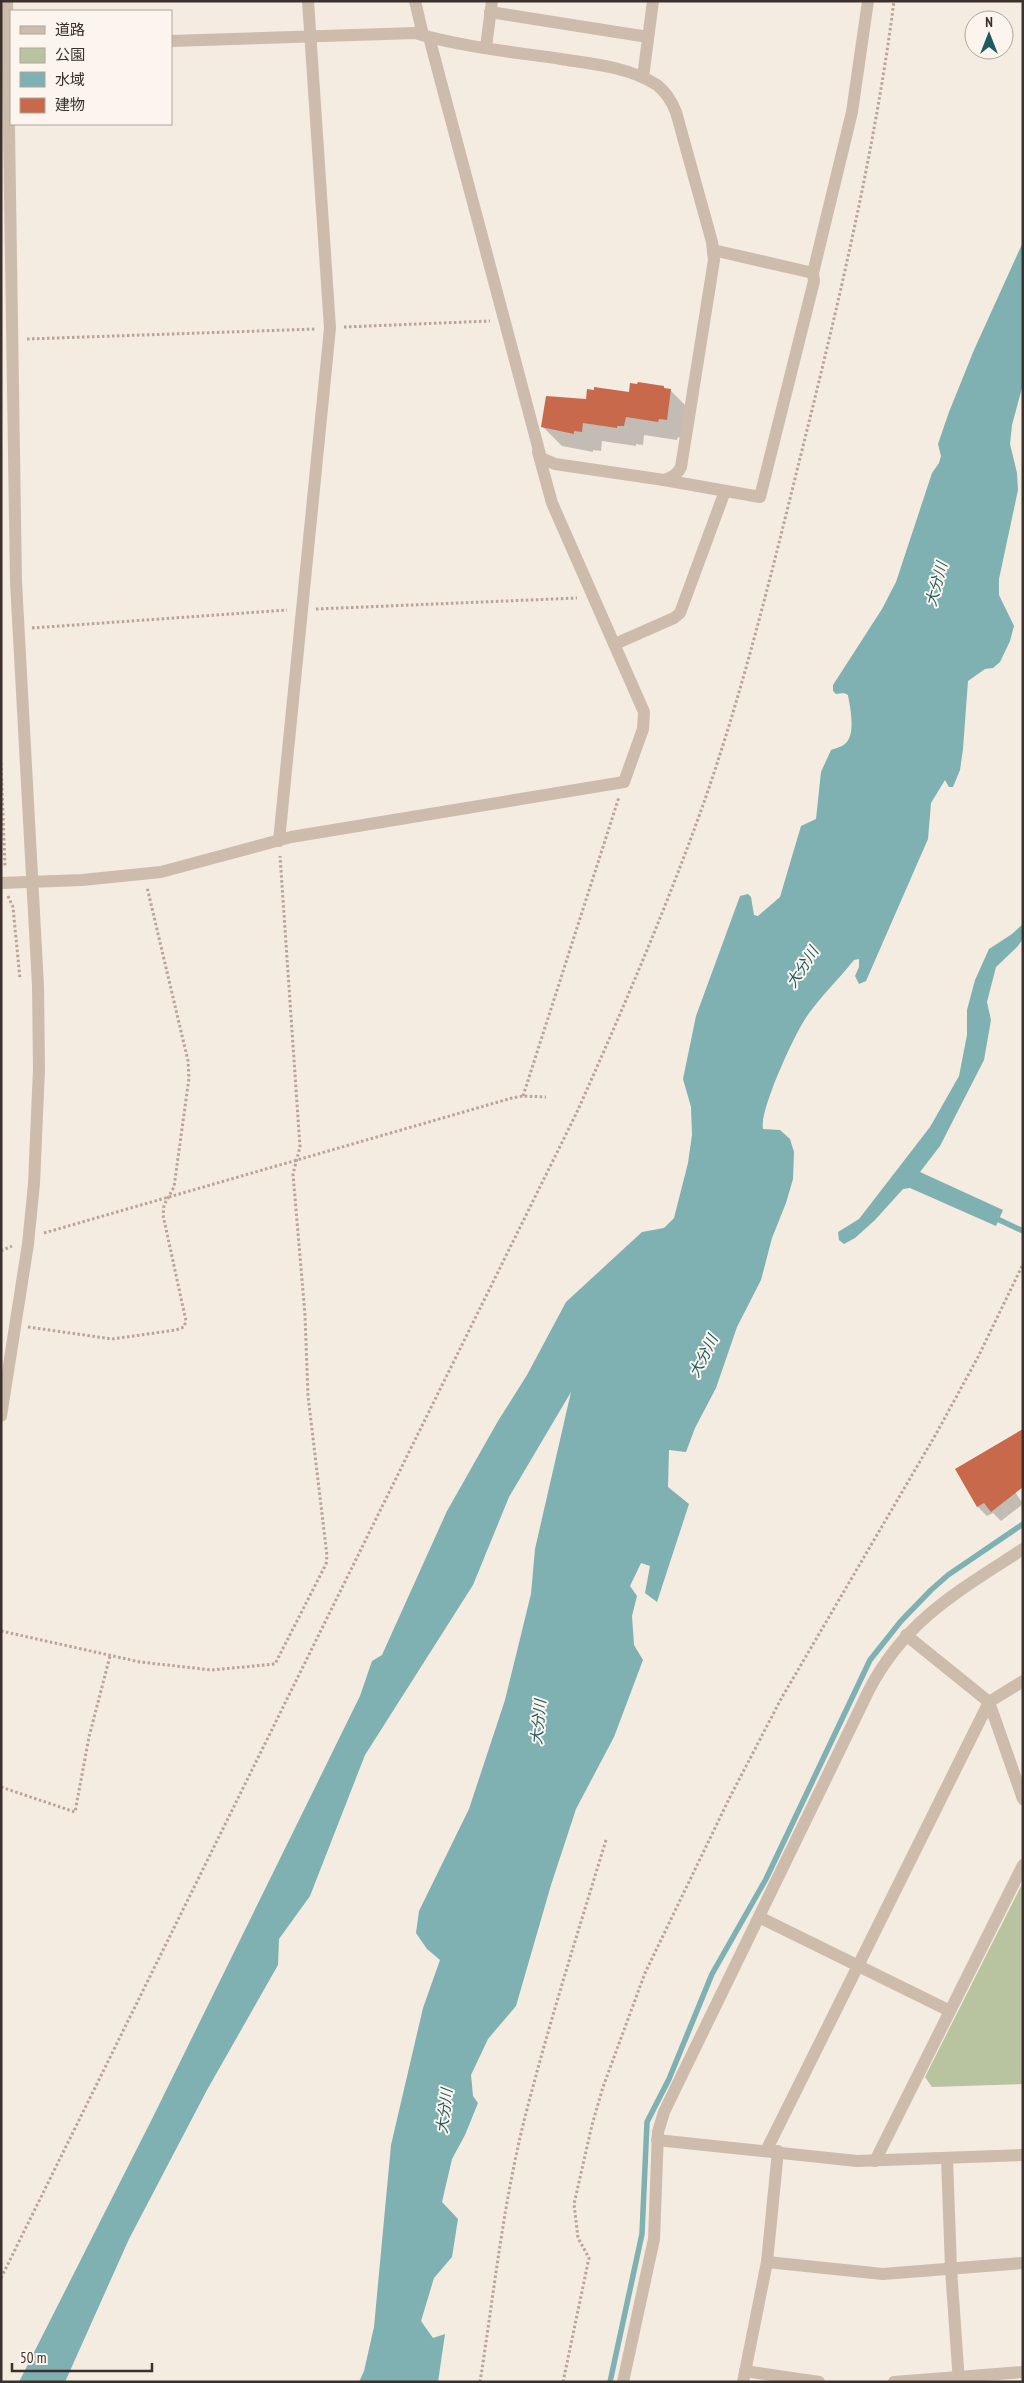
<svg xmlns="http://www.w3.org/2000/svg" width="1024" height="2383" font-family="'PT Sans Narrow','Noto Sans JP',sans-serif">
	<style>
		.green { fill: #b8c4a0 }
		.water { fill: #7fb0b2 }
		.shadow { fill: #0003 }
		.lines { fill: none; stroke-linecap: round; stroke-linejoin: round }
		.stream { stroke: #7fb0b2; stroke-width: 5.5 }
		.building { fill: #c8694b }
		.path { stroke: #b9a596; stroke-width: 3; stroke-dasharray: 2.5 2.5; stroke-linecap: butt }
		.minor { stroke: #cdbbac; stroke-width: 12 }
		.labels { text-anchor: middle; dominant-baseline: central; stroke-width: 4; stroke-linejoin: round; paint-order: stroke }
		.water-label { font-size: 15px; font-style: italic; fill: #1f5a5e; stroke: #fbf5ee }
	</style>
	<rect width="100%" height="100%" fill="#f4ebe1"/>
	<polygon class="green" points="1023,1882 1023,2084 932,2087 925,2077"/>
	<g class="water">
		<path d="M 1023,242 L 1023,384 L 1012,425 L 1010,444 L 1017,473 L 1018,490 L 999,579 L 999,595 L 1014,626 L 1010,641 L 1000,662 L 993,668 L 985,669 L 968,681 L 963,749 L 960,770 L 953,787 L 949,787 L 945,780 L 931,803 L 928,839 L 866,981 L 859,984 L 855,976 L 859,967 L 859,959 L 854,960 C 839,979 821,996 807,1016 C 795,1033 759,1111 763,1129 L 780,1130 L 790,1139 L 794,1152 L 793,1179 L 786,1203 L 772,1238 L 761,1280 L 737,1327 L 716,1388 L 695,1428 L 686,1452 L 669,1450 L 668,1487 L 689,1504 L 657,1602 L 645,1593 L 650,1566 L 641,1563 L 630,1586 L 637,1596 L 632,1616 L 634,1645 L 643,1660 L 614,1737 L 576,1809 L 551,1885 L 516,2006 L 488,2039 L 471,2075 L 473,2096 L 478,2103 L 465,2135 L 452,2159 L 442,2202 L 458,2219 L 452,2257 L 434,2278 L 421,2321 L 433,2338 L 445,2334 L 438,2382 L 359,2382 L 364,2371 L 374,2327 L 391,2145 L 423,2008 L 440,1960 L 427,1949 L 416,1933 L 419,1911 L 469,1809 L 505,1700 L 531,1594 L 535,1549 L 571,1392 L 509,1497 L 473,1585 L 365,1755 L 310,1896 L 279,1939 L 278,1965 L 207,2090 L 129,2239 L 65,2382 L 19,2382 L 154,2115 L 360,1696 L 372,1661 L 382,1655 L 447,1511 L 498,1421 L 527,1375 L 566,1302 L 642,1232 L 664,1228 L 674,1218 L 688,1163 L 692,1135 L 691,1107 L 683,1079 L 696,1016 L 740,896 L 748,894 L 751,897 L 754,915 L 758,916 L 780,897 L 801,826 L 816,819 L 821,772 L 831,750 C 836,748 842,747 846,743 C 856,733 850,707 848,695 L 844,693 L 836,694 L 833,691 L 833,685 L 882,609 L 896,582 L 932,473 L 939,463 L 941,456 L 938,444 L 949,412 L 974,350 Z"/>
		<polygon points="1023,924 1023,939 1017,947 996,967 987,1002 991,1020 984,1060 940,1146 920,1172 1003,1210 996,1226 910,1188 903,1189 875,1220 855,1238 844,1244 839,1240 838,1232 859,1219 930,1127 959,1076 967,1035 967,1010 975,980 989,949 1012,934"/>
	</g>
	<g class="shadow">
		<polygon points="663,387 670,390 689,409 685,439 678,437 677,440 644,435 643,445 636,444 636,446 602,441 601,451 593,450 593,452 562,446 543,427 587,400"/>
		<polygon points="956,1469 1013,1489 1023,1504 1001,1521 993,1513 987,1516 978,1507"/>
	</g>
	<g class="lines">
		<g class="stream">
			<polyline points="993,1217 1023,1231"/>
			<polyline points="610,2382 642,2234 647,2122 669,2079 712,1974 766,1879 870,1660 901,1621 931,1590 948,1575 1023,1524"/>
		</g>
	</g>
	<g class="building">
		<polygon points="638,382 664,386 664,388 671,389 667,420 659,419 658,422 626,417 624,426 617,426 617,428 583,423 582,432 574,431 574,434 541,427 546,396 586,399 587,389 594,390 594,387 629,392 630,383 637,384"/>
		<polygon points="1023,1429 1023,1487 991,1512 984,1503 977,1507 955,1469"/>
	</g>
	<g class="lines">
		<g class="path">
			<polyline points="344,327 490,321"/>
			<polyline points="27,339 316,329"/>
			<polyline points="316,609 577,598"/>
			<polyline points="32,628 287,610"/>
			<polyline points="1,763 5,867"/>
			<polyline points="8,896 13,907 20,979"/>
			<polyline points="523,1096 619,797"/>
			<polyline points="44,1233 512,1098 523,1096 546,1097"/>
			<polyline points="1,1251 12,1246"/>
			<polyline points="28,1327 112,1339 176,1330 184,1327 186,1321 163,1215 164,1205 174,1187 189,1078 188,1061 147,887"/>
			<polyline points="1,1631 140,1662 212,1670 275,1664 326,1564 327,1556 308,1396 305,1315 293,1174 300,1147 280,856"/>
			<polyline points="1,1787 75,1812 89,1737 110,1656"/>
			<path d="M 1,2278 L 577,1112 C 622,1011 666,909 703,805 C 747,680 778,546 810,418 C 844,280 876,141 894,1"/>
			<path d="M 480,2382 C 494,2293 503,2204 525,2117 C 549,2023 578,1932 606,1840"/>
			<polyline points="563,2382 589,2258 578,2238 574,2204 592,2125 603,2087 645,1973 730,1797 781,1699 936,1434 978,1357 1023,1264"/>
		</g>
		<g class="minor">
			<polyline points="415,1 423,35"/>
			<polyline points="490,12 648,37"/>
			<path d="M 171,41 L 415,33 C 462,47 513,52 561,59 C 593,64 629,67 657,85 C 666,92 672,102 676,112 L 712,242 L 714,260 L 681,467 C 677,475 672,477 664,480 L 555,464 L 541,458 L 429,37"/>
			<polyline points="486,47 492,1"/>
			<polyline points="643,77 653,1"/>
			<polyline points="713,250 813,273 852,112 868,1"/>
			<polyline points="664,480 760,497 814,281 813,273"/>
			<polyline points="615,644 674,618 680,613 725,491"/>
			<polyline points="279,841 330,328 308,1"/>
			<polyline points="1,883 82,880 161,872 291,837 624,782 643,729 644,712 552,503 538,452"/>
			<polyline points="1,1416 28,1244 34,1184 39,1069 38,986 16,582 7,1"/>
			<polyline points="906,1635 989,1702 1023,1799"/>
			<polyline points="759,1917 950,2011"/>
			<polyline points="657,2140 857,2161 1023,2155"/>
			<polyline points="767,2149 989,1702 1023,1681"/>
			<polyline points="947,2158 951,2269 959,2382"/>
			<polyline points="875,2161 1023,1865"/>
			<polyline points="767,2262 883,2274 1023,2263"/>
			<polyline points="745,2371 819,2382"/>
			<path d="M 623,2382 L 654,2239 L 658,2132 L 664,2112 L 869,1690 C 906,1619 959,1591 1023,1549"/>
			<polyline points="743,2382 767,2262 778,2151"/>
			<polyline points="894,2382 1023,2372"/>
		</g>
	</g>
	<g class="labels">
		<g class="water-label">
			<text transform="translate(936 584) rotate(-75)">大分川</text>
			<text transform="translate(802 967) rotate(-57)">大分川</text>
			<text transform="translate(703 1356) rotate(-63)">大分川</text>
			<text transform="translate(538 1722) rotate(-85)">大分川</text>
			<text transform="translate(444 2111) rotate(-83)">大分川</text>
		</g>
	</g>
	<rect width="1024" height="2383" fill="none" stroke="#3b302b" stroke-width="5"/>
	<rect x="10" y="10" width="162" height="115" fill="#fbf5ee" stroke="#aea6a0"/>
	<rect x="20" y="26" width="25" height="8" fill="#cdbbac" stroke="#aea6a0"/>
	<text x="55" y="35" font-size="15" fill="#3b302b">道路</text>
	<rect x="20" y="48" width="25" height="15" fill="#b8c4a0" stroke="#aea6a0"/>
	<text x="55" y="60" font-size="15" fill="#3b302b">公園</text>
	<rect x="20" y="72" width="25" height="15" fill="#7fb0b2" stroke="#aea6a0"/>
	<text x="55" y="85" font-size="15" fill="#3b302b">水域</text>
	<rect x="20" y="98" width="25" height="15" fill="#c8694b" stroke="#aea6a0"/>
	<text x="55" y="110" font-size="15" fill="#3b302b">建物</text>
	<g transform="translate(989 35)"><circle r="24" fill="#fbf5ee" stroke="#aea6a0"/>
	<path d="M0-4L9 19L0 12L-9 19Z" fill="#1f5a5e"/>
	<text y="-8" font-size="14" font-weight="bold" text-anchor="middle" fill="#3b302b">N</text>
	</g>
	<path d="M12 2363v8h140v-8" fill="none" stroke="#3b302b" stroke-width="2.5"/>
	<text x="20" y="2363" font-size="15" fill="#3b302b" stroke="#fbf5ee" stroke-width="4" paint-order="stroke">50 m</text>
</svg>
